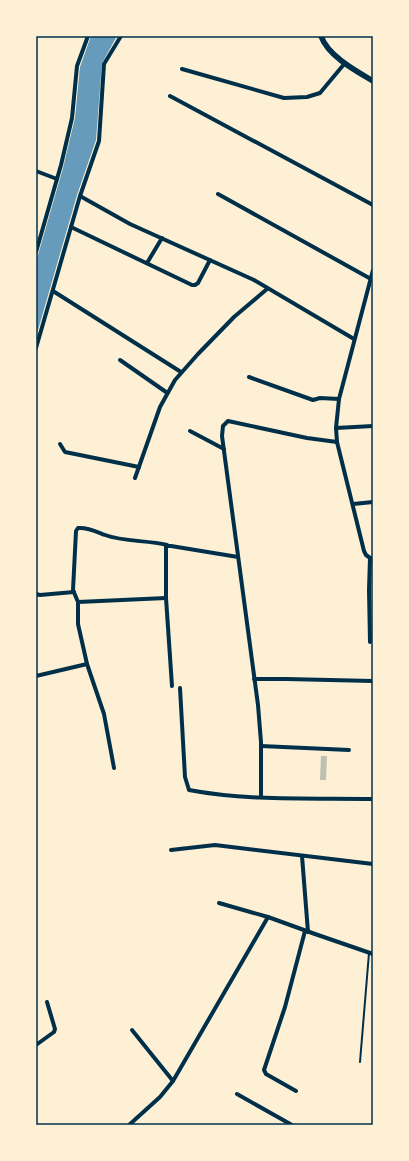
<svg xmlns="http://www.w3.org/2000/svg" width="409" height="1161" font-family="'Alegreya Sans',sans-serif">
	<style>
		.water { fill: #669bbc }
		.building { fill: #bec0b2 }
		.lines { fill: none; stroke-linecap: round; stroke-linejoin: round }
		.service { stroke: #003049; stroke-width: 2 }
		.minor { stroke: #003049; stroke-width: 4 }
		.tertiary { stroke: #003049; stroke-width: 5.5 }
		.neatline { fill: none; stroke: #003049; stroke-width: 1.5 }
	</style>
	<rect width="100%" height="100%" fill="#fdf0d5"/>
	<polygon class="water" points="91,36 117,36 102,63 96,140 77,195 36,337 36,262 63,168 75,118 80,67"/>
	<polygon class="building" points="321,756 327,756 326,780 320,780"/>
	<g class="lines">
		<polyline class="service" points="360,1062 369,953"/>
		<g class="minor">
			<polyline points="182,69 284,98 307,97 320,93 345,63"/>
			<polyline points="170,96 373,205"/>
			<polyline points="36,171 57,179"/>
			<polyline points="218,194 371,279"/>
			<polyline points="80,196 130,224 254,280 354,339"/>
			<polyline points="71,227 192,285 195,285 198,283 210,260"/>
			<polyline points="36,252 61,165 72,118 77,66 88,36"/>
			<polyline points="147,263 162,238"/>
			<polyline points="373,270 339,399 336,428 337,442 364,551 366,555 373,560"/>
			<polyline points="53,291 181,372"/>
			<polyline points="36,348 80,196 99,141 104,64 121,36"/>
			<polyline points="120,360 166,392"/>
			<polyline points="249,377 313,400 320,398 339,399"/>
			<polyline points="336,428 373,426"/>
			<polyline points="190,431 224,449"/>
			<polyline points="60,444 65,452 139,467"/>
			<polyline points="135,478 160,407 175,380 198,354 234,317 267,289"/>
			<polyline points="353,504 373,502"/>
			<polyline points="36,594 40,595 74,592"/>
			<path d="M 78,602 L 73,590 L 76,531 L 78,528 C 88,527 97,532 105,535 C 124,542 147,540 167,545"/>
			<polyline points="370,642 369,590 370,558"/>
			<polyline points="36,676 87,664"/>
			<polyline points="254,679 286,679 373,681"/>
			<polyline points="172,686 166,598 166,546 171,546 238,557"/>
			<path d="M 180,688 L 185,777 L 189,790 C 246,801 314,798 373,799"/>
			<polyline points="261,746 349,750"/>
			<polyline points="114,768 104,714 87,664 78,624 78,602 166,598"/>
			<polyline points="261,797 261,742 258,705 222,436 223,426 228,421 307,438 337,442"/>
			<polyline points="171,850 215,845 373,864"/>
			<polyline points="302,856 308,932"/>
			<polyline points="219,903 268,917"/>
			<polyline points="132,1030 173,1081"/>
			<polyline points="36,1045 54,1032 55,1029 47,1002"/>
			<polyline points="296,1091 266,1074 264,1070 285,1007 305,931"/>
			<polyline points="237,1094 292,1125"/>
			<polyline points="129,1125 160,1097 173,1081 268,917 315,934 373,954"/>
		</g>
		<path class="tertiary" d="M 321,36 C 328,56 356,71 373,81"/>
	</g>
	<rect width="409" height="1161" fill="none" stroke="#fdf0d5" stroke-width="74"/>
	<rect x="37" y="37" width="335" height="1087" class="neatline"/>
</svg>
